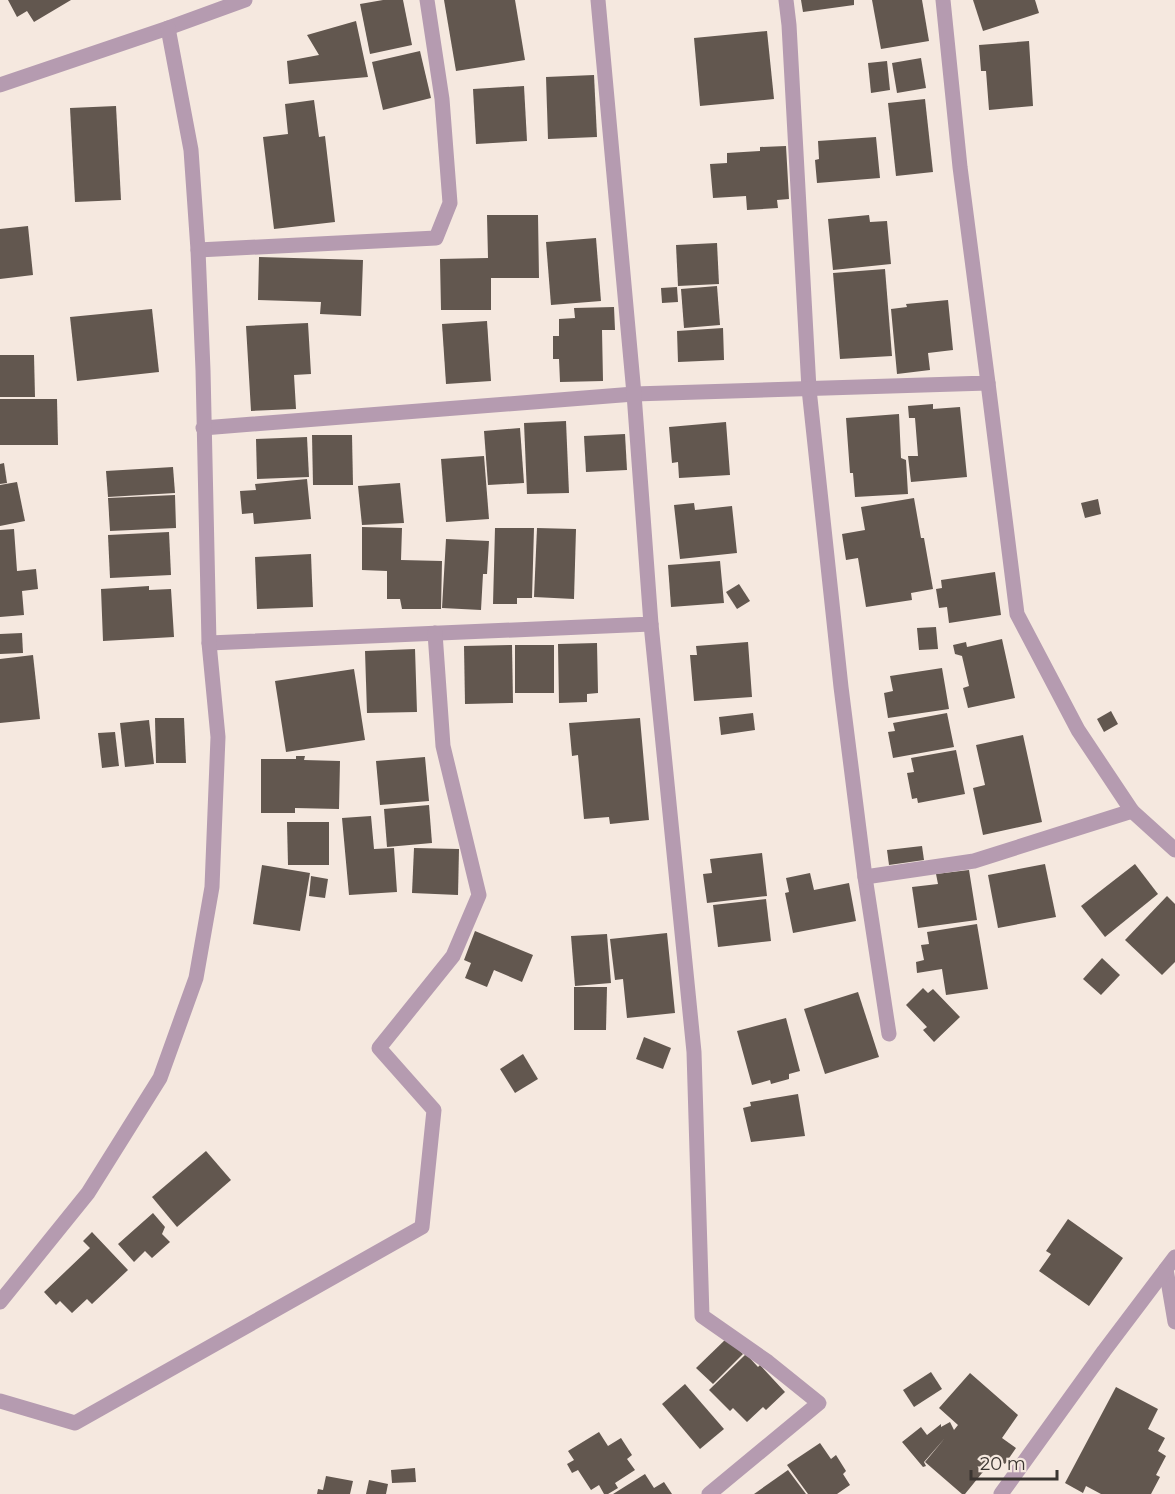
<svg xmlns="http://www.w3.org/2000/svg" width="1175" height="1494" font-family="Montserrat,sans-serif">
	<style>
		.building { fill: #62574f }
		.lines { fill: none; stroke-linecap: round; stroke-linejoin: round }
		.minor { stroke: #b59bb0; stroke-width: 15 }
	</style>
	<rect width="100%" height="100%" fill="#f5e8df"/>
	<g class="building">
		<polygon points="8,0 71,0 34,22 27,11 17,17"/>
		<polygon points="383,0 403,0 412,45 370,54 360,4"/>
		<polygon points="444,0 515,0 525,60 456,71"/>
		<polygon points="801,0 854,0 854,5 803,12"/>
		<polygon points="872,0 922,0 929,41 881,49"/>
		<polygon points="973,0 1035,0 1039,13 983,31"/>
		<polygon points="356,21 368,77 289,84 287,61 319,55 307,35"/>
		<polygon points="767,31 774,99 700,106 694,38"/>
		<polygon points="1029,41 1033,106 989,110 986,71 981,71 979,45"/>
		<polygon points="420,51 431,98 383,110 372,62"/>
		<polygon points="921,58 926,88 897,93 892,63"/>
		<polygon points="887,61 890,90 871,93 868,63"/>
		<polygon points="594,75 597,137 548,139 546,77"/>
		<polygon points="524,86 527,141 476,144 473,89"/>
		<polygon points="925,99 933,172 896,176 888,103"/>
		<polygon points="314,100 319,137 325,136 335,222 274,229 263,137 288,134 285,104"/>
		<polygon points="116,106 121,200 75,202 70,108"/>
		<polygon points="876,137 880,178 817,183 815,160 819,159 818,141"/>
		<polygon points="786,146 789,199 777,200 778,208 747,210 746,196 713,198 710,164 727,163 727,153 760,151 760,147"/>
		<polygon points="487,215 538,215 539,278 491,278 491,310 441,310 440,259 488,258"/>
		<polygon points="869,215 870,222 887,221 891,264 833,270 828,219"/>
		<polygon points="28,226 33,275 0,279 0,229"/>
		<polygon points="596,238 601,301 551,305 546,242"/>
		<polygon points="717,243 719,284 678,286 676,245"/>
		<polygon points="259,257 363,260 361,316 320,314 321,302 258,300"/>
		<polygon points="885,269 892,356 840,359 833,273"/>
		<polygon points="717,286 720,325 684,328 681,289"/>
		<polygon points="677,287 678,302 662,303 661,288"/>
		<polygon points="948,300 953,350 928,353 930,370 897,374 891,309 907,307 906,304"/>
		<polygon points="614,307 615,330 602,330 603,381 560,382 559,359 553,359 553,336 559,336 559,319 575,318 574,308"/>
		<polygon points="152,309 159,372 77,381 70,317"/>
		<polygon points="487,321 491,381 446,384 442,324"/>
		<polygon points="308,323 311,374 294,375 296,409 251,411 246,326"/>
		<polygon points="723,328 724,360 678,362 677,331"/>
		<polygon points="0,355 34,355 35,397 0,397"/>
		<polygon points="0,399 57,399 58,445 0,445"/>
		<polygon points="933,404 933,409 960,407 967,477 911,482 908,456 918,456 915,418 909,418 908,406"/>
		<polygon points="899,414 901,458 906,460 908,494 855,497 853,473 850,473 846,418"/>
		<polygon points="566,421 569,493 527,494 524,423"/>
		<polygon points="726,422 730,475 679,478 678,462 672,463 669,427"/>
		<polygon points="520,428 524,483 488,485 484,431"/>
		<polygon points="625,434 627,470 586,472 584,436"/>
		<polygon points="312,435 352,435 353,485 313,485"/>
		<polygon points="307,437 309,477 257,479 256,439"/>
		<polygon points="484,456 489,519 446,522 441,459"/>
		<polygon points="4,463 7,483 0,484 0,464"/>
		<polygon points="173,467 175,493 108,497 106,471"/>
		<polygon points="307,479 311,519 254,524 253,513 242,514 240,491 256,490 255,484"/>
		<polygon points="17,482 25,521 0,526 0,485"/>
		<polygon points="400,483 404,523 362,525 358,486"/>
		<polygon points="175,495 176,528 110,531 108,498"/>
		<polygon points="914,498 921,538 924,538 933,589 911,593 912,600 866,607 858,558 846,560 842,534 865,530 861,507"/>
		<polygon points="1098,499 1101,514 1085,518 1081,503"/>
		<polygon points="694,503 695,510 732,506 737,553 680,559 674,505"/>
		<polygon points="362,527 402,528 401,560 442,561 441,609 402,609 400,599 387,599 387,571 362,570"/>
		<polygon points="495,528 534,528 532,598 517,598 517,604 493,604"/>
		<polygon points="537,528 576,529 574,599 534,597"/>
		<polygon points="14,529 17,571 36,569 38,589 22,591 24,615 0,617 0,530"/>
		<polygon points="169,532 171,575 110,578 108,535"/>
		<polygon points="446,539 489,541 487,574 483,574 481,610 442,608"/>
		<polygon points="311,554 313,607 257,609 255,557"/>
		<polygon points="720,561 724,603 671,607 668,565"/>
		<polygon points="995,572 1001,615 949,623 947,607 939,608 936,589 942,588 941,580"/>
		<polygon points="739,584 750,601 737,609 726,592"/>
		<polygon points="149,586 149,590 171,589 174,637 103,641 101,589"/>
		<polygon points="936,627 938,649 919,650 917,628"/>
		<polygon points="22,633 23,653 0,654 0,634"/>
		<polygon points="1002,639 1015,698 968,708 963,688 969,686 962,656 955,654 953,645 966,642 967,647"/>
		<polygon points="748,642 752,697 694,701 690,655 697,655 696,646"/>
		<polygon points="597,643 598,693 587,694 587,702 559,703 558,644"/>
		<polygon points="512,645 513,703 465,704 464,646"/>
		<rect x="515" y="645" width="39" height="48"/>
		<polygon points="415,649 417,712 367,713 365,651"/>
		<polygon points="33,655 40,719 0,723 0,659"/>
		<polygon points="942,668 949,709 888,718 884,693 893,691 890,676"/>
		<polygon points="354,669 365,740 286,752 275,681"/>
		<polygon points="1111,711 1118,724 1104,732 1097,719"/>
		<polygon points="753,713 755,730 721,735 719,717"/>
		<polygon points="947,713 954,747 893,758 888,732 895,731 893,723"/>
		<polygon points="155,718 184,718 186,763 156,763"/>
		<polygon points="640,718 649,820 610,824 609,817 584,819 578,755 572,756 569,723"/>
		<polygon points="149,720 154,764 125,767 120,723"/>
		<polygon points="115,732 119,766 102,768 98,733"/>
		<polygon points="1023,735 1042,822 983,835 973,788 985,785 976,745"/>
		<polygon points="956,750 965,794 918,803 917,798 912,799 907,773 914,772 911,758"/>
		<polygon points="296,756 305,756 304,760 340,761 339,809 295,808 295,813 261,813 261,759 296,759"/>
		<polygon points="425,757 429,801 380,805 376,761"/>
		<polygon points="429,805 432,843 387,847 384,809"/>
		<polygon points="371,816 374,849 394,848 397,892 349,895 342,818"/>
		<polygon points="287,822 329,822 329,865 288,865"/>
		<polygon points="922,846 924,860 889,865 887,850"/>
		<polygon points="414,848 459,849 458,895 412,893"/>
		<polygon points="762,853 767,896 707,903 703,874 712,873 710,859"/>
		<polygon points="1045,864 1056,917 998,928 988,875"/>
		<polygon points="1135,864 1158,894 1105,937 1081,906"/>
		<polygon points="262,865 310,873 300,931 253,924"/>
		<polygon points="969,870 977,920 918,928 912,887 938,884 936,874"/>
		<polygon points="810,873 814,890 849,883 856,921 793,933 785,893 789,892 786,878"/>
		<polygon points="311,876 328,879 325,898 309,896"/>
		<polygon points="1167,896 1175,904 1175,962 1162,975 1125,940"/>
		<polygon points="766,899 771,941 718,947 713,905"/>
		<polygon points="977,924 988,989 946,995 942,969 917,973 916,962 924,960 921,945 929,944 927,932"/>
		<polygon points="475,931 533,955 522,982 494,970 487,987 465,978 471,963 464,960"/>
		<polygon points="667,933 675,1013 627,1018 623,979 615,980 610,939"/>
		<polygon points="607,934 611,983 575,986 571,936"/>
		<polygon points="1102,958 1120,975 1101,995 1083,979"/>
		<polygon points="574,987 607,987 606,1030 574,1030"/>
		<polygon points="923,988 928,993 933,989 960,1017 934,1042 923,1030 927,1027 906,1005"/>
		<polygon points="858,992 879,1057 825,1074 804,1009"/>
		<polygon points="786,1018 800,1071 789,1074 789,1079 771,1084 770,1080 752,1085 737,1031"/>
		<polygon points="644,1037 671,1048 663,1069 636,1059"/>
		<polygon points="523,1054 538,1079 515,1093 500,1069"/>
		<polygon points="798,1094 805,1136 751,1142 743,1108 751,1106 750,1102"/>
		<polygon points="206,1151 231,1180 177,1227 152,1197"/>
		<polygon points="153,1213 165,1227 162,1234 170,1242 152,1258 145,1251 134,1262 118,1244"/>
		<polygon points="1068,1219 1123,1258 1089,1306 1039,1271 1051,1254 1046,1251"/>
		<polygon points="92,1232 128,1270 92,1304 87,1299 72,1313 60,1301 56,1305 44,1292 90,1248 83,1241"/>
		<polygon points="727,1338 743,1354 713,1384 696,1368"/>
		<polygon points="746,1354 758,1367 760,1365 785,1392 766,1410 763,1407 747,1422 733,1408 730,1411 709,1390"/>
		<polygon points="931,1372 942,1389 914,1407 903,1390"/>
		<polygon points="970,1373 1018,1415 1002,1438 1016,1448 1005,1464 995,1457 965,1494 962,1494 925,1462 945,1438 924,1462 926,1466 923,1467 902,1442 921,1427 927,1435 941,1424 941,1427 950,1422 954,1430 958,1425 939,1408"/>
		<polygon points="685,1384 724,1429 700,1449 662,1404"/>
		<polygon points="1116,1387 1158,1409 1148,1429 1165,1438 1158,1451 1166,1456 1156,1475 1160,1477 1151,1494 1101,1494 1086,1486 1083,1493 1065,1483"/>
		<polygon points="599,1432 608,1446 621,1438 632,1455 627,1459 635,1470 615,1483 618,1488 608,1494 604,1494 599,1485 591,1490 578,1470 572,1473 567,1464 574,1460 568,1451"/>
		<polygon points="820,1443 831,1459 836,1455 846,1471 843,1474 850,1485 837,1494 808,1494 787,1465"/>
		<polygon points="415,1468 416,1482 392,1483 391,1470"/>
		<polygon points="788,1470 806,1494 754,1494"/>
		<polygon points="645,1474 654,1488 664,1482 672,1494 613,1494"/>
		<polygon points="326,1476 353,1481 350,1494 317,1494 318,1489 323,1490"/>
		<polygon points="369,1480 388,1484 386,1494 366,1494"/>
	</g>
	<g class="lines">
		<g class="minor">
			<polyline points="786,0 789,25 809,389 841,687 865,877 889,1034"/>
			<polyline points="0,85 168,28 245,0"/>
			<polyline points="198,250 436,238 450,203 442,99 427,0"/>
			<polyline points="988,383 1017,614 1078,730 1132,811"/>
			<polyline points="203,428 634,394 988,383 960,167 943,0"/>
			<polyline points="651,624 694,1052 702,1316 768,1362 819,1403 709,1494"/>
			<polyline points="209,643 651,624 634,394 598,0"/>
			<polyline points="865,877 974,861 1132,811 1175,850"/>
			<polyline points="1166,1269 1175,1322"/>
			<polyline points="0,1302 88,1193 160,1078 196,978 212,887 218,737 209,643 203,370 198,250 191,150 168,28"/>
			<polyline points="0,1401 75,1423 422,1227 434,1110 379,1048 453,956 479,895 443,746 435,633"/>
			<polyline points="1001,1494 1104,1351 1175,1257"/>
		</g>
	</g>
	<path d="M971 1470v9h86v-9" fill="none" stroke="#3a3531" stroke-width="3"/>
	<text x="980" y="1470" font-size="18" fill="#3a3531" stroke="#f5e8df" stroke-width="4.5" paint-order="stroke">20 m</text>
</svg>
